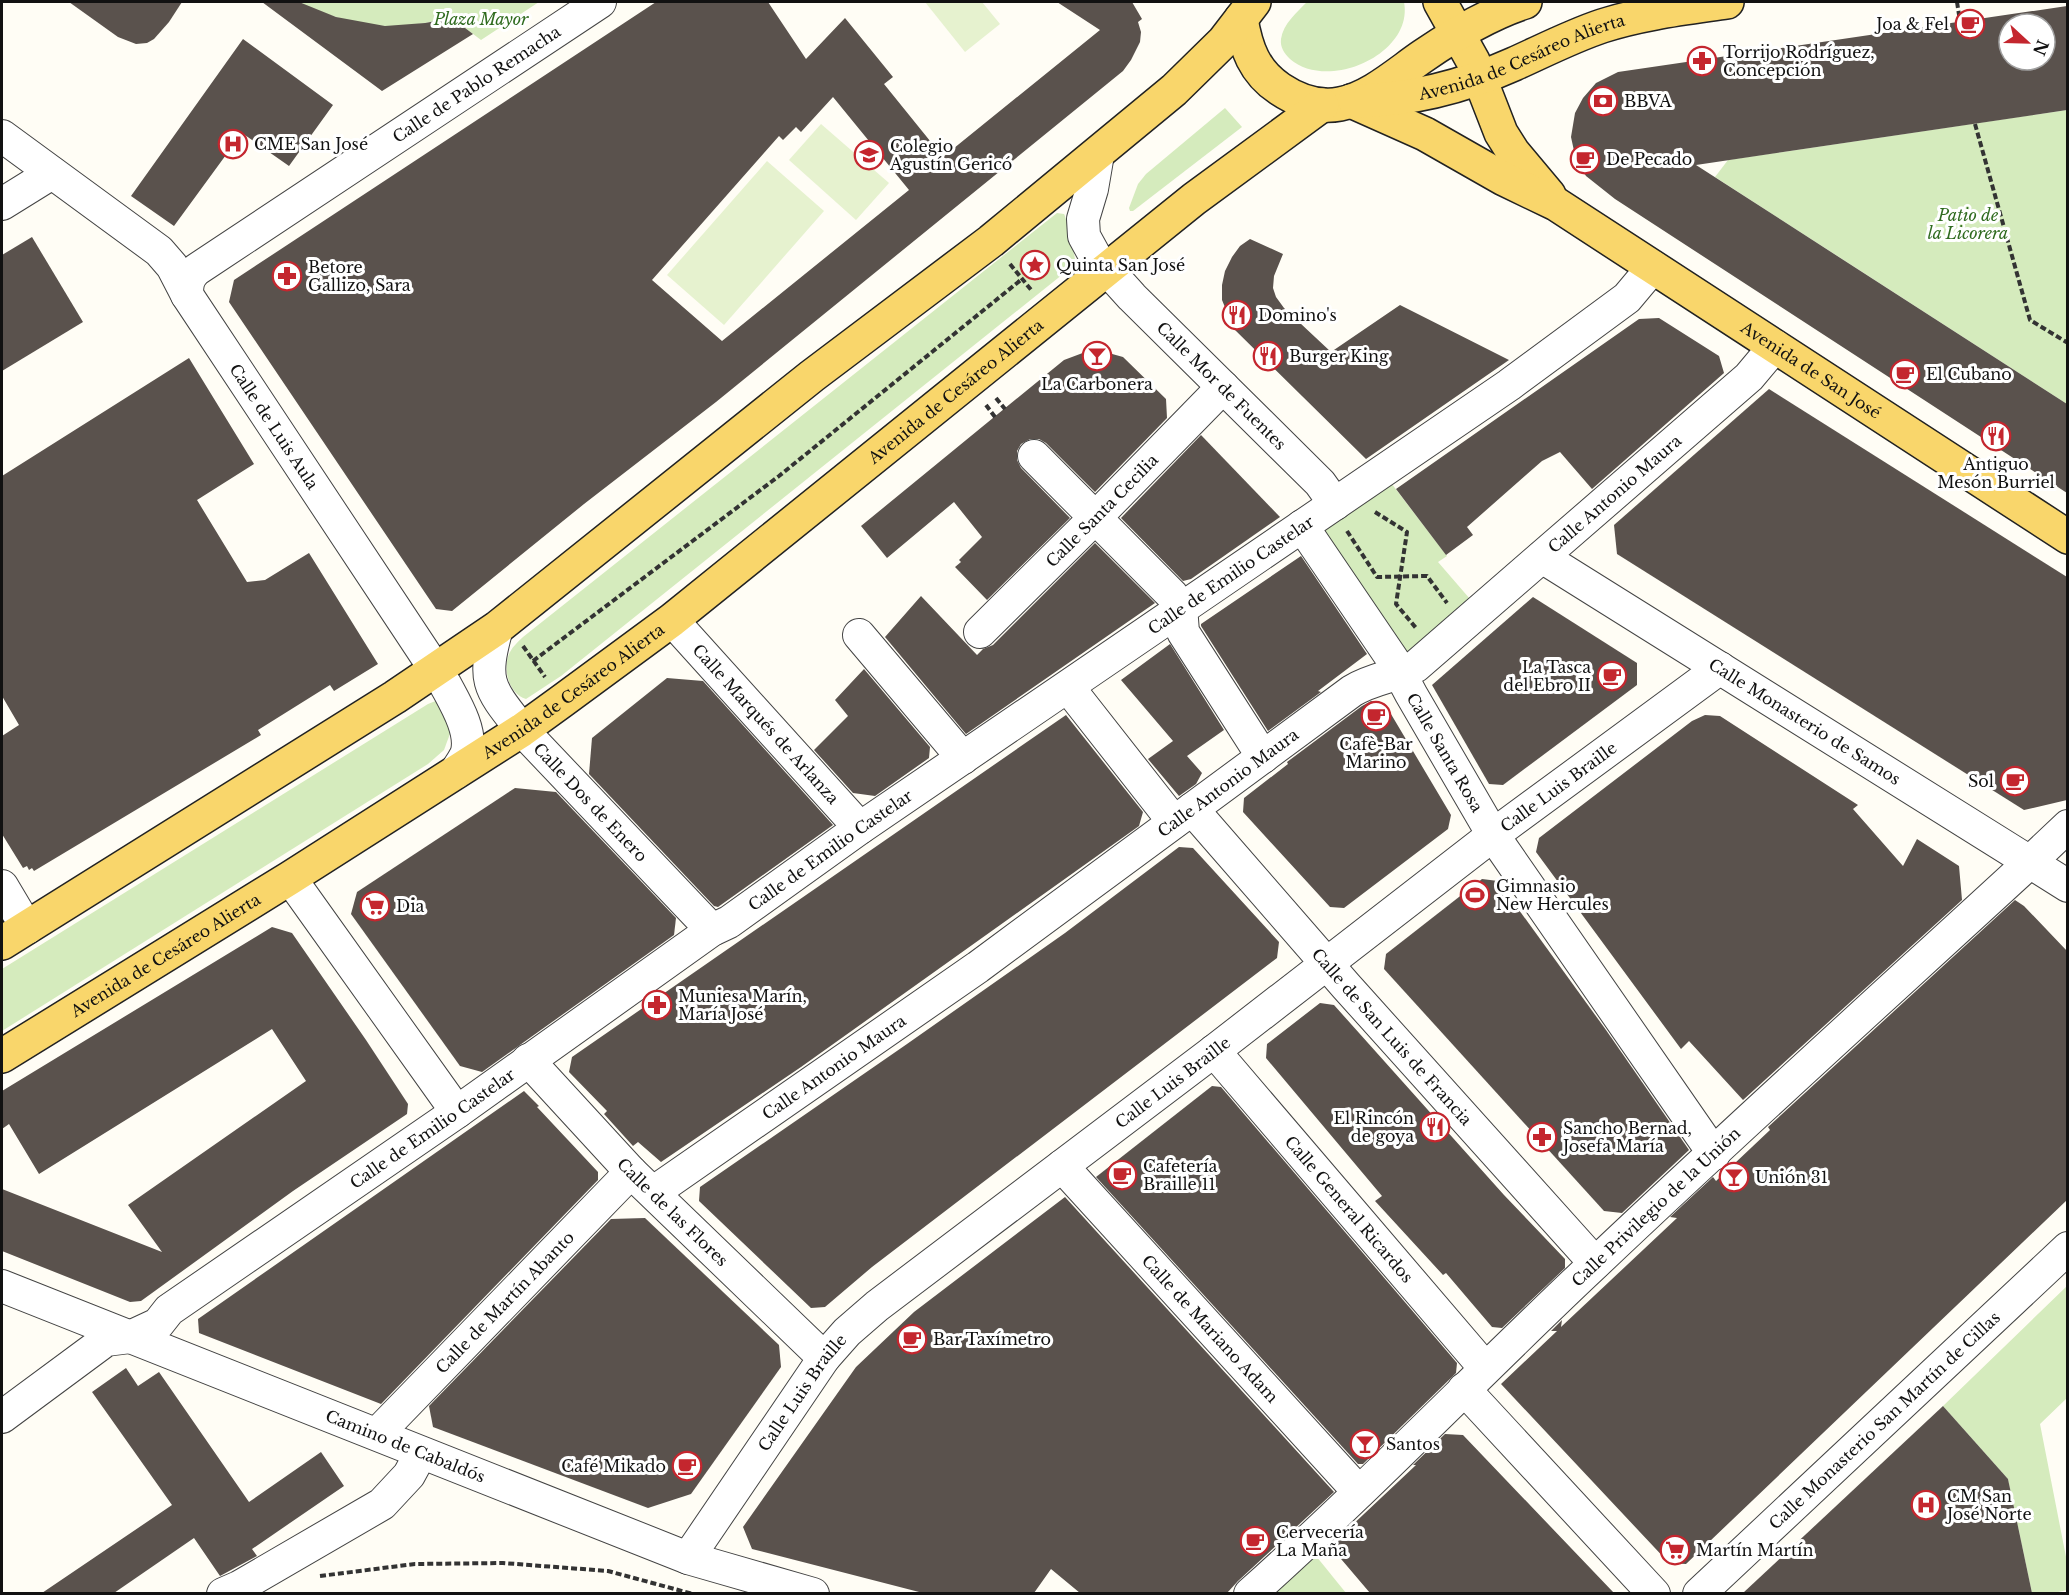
<svg xmlns="http://www.w3.org/2000/svg" width="2069" height="1595" font-family="'Libre Baskerville',serif">
	<style>
		.green { fill: #d5ebbd }
		.pitch { fill: #e6f2cf }
		.building { fill: #5a524d; fill-rule: evenodd }
		.lines { fill: none; stroke-linecap: round; stroke-linejoin: round }
		.minor-casing { stroke: #444; stroke-width: 34 }
		.major-casing { stroke: #222; stroke-width: 36 }
		.path { stroke: #333; stroke-width: 4; stroke-dasharray: 6 3; stroke-linecap: butt }
		.minor { stroke: #fff; stroke-width: 32 }
		.major { stroke: #f9d66b; stroke-width: 33 }
		.labels { text-anchor: middle; dominant-baseline: central; stroke-width: 6; stroke-linejoin: round; paint-order: stroke }
		.park-label { font-size: 16px; font-style: italic; fill: #2f6b1f; stroke: #fff }
		.poi-label { font-size: 16px; fill: #111; stroke: #fff; text-anchor: start }
		.street-label { font-size: 16px; fill: #111; stroke: #fff }
	</style>
	<rect width="100%" height="100%" fill="#fffdf5"/>
	<g class="green">
		<path d="M 299,2 L 539,2 L 481,40 L 452,18 C 430,22 408,27 386,26 C 358,25 323,15 299,2 Z"/>
		<path d="M 1307,2 L 1404,2 C 1414,54 1328,92 1290,59 C 1284,53 1280,47 1281,39 C 1283,24 1297,12 1307,2 Z"/>
		<polygon points="1225,108 1242,127 1133,211 1130,211 1129,208 1138,184 1146,174"/>
		<polygon points="2067,110 2067,404 1715,177 1728,160"/>
		<path d="M 1057,213 L 1064,214 C 1066,216 1076,258 1075,262 C 1075,263 1074,264 1073,266 L 561,676 L 526,699 C 508,694 502,667 510,652 C 513,646 518,642 523,637 Z"/>
		<polygon points="1385,475 1447,556 1438,562 1470,599 1401,660 1395,660 1319,521"/>
		<polygon points="438,700 451,731 444,750 428,764 2,1031 2,969 428,704"/>
		<polygon points="2067,1286 2067,1398 2040,1424 2067,1562 2067,1590 2054,1593 2032,1593 2008,1479 1943,1406"/>
		<polygon points="1316,1556 1346,1593 1273,1594"/>
	</g>
	<g class="pitch">
		<polygon points="925,2 982,2 1000,24 965,52"/>
		<polygon points="821,124 889,183 856,220 789,160"/>
		<polygon points="767,161 824,211 724,325 667,275"/>
	</g>
	<g class="building">
		<polygon points="69,2 182,2 169,22 154,39 147,43 136,44 118,37"/>
		<polygon points="262,2 299,2 336,17 385,26 425,23 452,18 473,34 382,91"/>
		<path d="M 656,2 L 768,2 L 806,59 L 845,18 L 893,77 L 884,84 L 943,157 L 1100,30 L 1057,2 L 1132,2 L 1142,19 L 1138,22 L 1141,32 L 1140,42 L 1131,60 L 1123,71 L 716,402 L 584,504 L 452,611 L 436,609 L 229,302 L 234,280 ZM 833,97 L 909,190 L 722,341 L 652,280 L 779,136 L 783,140 L 796,127 L 801,132 Z"/>
		<path d="M 2067,6 L 2067,110 L 1696,165 L 2067,404 L 2067,493 L 1615,199 L 1586,176 L 1576,160 L 1571,137 L 1575,113 L 1583,98 L 1596,83 L 1618,72 ZM 2009,24 L 2045,24 L 2045,60 L 2009,60 Z"/>
		<polygon points="243,39 333,105 289,166 242,133 174,226 131,196"/>
		<polygon points="32,237 83,322 2,371 2,255"/>
		<polygon points="1250,239 1283,254 1274,276 1273,288 1276,297 1284,308 1331,352 1400,305 1509,360 1366,459 1234,329 1222,300 1222,285 1225,271 1232,257 1240,246"/>
		<polygon points="1659,318 1719,356 1724,373 1592,489 1560,452 1542,461 1467,527 1473,535 1446,555 1396,489 1639,319"/>
		<polygon points="1088,351 1105,352 1123,357 1166,399 1167,418 1095,492 1046,443 1039,439 1030,439 1021,444 1017,451 1017,460 1021,468 1070,518 987,600 955,567 961,562 959,560 982,537 954,502 887,558 861,526 1064,360"/>
		<polygon points="189,358 254,464 197,500 247,582 265,580 309,553 378,664 334,691 330,685 258,730 261,735 34,871 32,868 29,870 27,866 23,868 2,834 2,736 19,725 2,696 2,476"/>
		<polygon points="1769,389 2067,577 2067,800 2024,810 1617,554 1614,525"/>
		<polygon points="1201,435 1280,517 1191,579 1183,581 1121,518"/>
		<polygon points="1095,543 1155,603 966,734 885,637 921,596 977,655 983,649 993,645"/>
		<polygon points="1301,556 1367,654 1318,691 1321,692 1268,731 1201,626 1201,624"/>
		<polygon points="1533,597 1637,663 1637,685 1503,785 1489,784 1432,685"/>
		<polygon points="1170,644 1224,730 1187,756 1202,773 1196,784 1179,796 1148,759 1173,741 1121,680"/>
		<polygon points="864,669 930,747 929,758 875,796 853,793 814,750 848,716 835,700"/>
		<polygon points="667,678 703,681 833,825 718,907 714,906 589,774 592,738"/>
		<polygon points="1371,701 1385,704 1451,815 1448,829 1344,908 1330,907 1243,812 1244,798 1288,764 1287,762 1362,706"/>
		<polygon points="1066,715 1143,812 1139,826 1090,861 801,1067 661,1162 638,1142 633,1146 604,1114 607,1111 569,1072 572,1057"/>
		<polygon points="1705,715 1720,716 1858,805 1853,809 1903,866 1917,839 1959,866 1962,900 1743,1100 1689,1041 1681,1049 1536,852 1539,838 1692,721"/>
		<polygon points="515,788 556,792 676,918 674,935 482,1072 460,1066 351,914 357,892"/>
		<polygon points="1179,847 1193,848 1279,942 1277,958 872,1267 825,1307 811,1308 699,1201 700,1187 907,1044 1065,933"/>
		<polygon points="1482,879 1498,881 1606,1030 1689,1150 1622,1213 1604,1211 1384,969 1386,954"/>
		<polygon points="2015,900 2024,906 2067,951 2067,1200 1686,1564 1669,1563 1501,1384 1557,1331 1551,1331 1562,1320 1561,1327 1677,1218 1670,1217 1713,1177 1716,1181 1770,1130 1768,1127"/>
		<polygon points="272,927 292,933 366,1040 408,1104 407,1114 293,1191 141,1301 130,1302 2,1251 2,1189 162,1252 128,1205 306,1081 272,1029 39,1174 9,1124 2,1129 2,1091"/>
		<polygon points="1320,1003 1334,1005 1504,1195 1565,1259 1565,1268 1502,1328 1492,1327 1446,1273 1443,1275 1375,1201 1382,1196 1266,1058 1267,1044"/>
		<polygon points="1212,1086 1221,1087 1457,1363 1456,1373 1363,1464 1358,1464 1096,1177"/>
		<polygon points="524,1091 539,1106 537,1107 598,1172 598,1180 381,1404 199,1333 198,1319"/>
		<polygon points="1065,1197 1334,1492 1238,1581 1227,1593 1080,1593 1051,1569 1034,1593 923,1593 752,1549 743,1527 856,1367 914,1312"/>
		<polygon points="645,1218 779,1345 781,1367 691,1494 648,1508 433,1427 429,1406 611,1219"/>
		<polygon points="126,1368 138,1386 159,1372 249,1502 321,1452 344,1486 252,1549 257,1556 220,1576 194,1538 114,1593 42,1593 172,1505 92,1392"/>
		<polygon points="1943,1406 2008,1479 2032,1593 1743,1593"/>
		<polygon points="1445,1434 1463,1435 1614,1593 1370,1593 1330,1546 1416,1465 1413,1465"/>
	</g>
	<g class="lines">
		<g class="minor-casing">
			<g id="minor">
				<path id="s1" d="M 2,136 L 159,251 L 172,266 L 187,295 L 445,684 C 455,703 472,730 467,752 C 465,759 459,766 455,773"/>
				<path id="s2" d="M 1098,154 L 1092,189 L 1083,219 L 1084,236 L 1095,256 L 1132,297 L 1320,483 L 1335,504"/>
				<polyline points="2,204 52,173"/>
				<path id="s3" d="M 187,295 C 187,284 188,278 196,270 L 600,2"/>
				<polyline points="1034,456 1172,595 1181,607 1183,632 1263,757"/>
				<path id="s4" d="M 1302,526 L 1393,660 L 1411,694 L 1493,835 L 1714,1154"/>
				<path id="s5" d="M 1542,557 L 2068,886"/>
				<path id="s6" d="M 672,620 L 860,828"/>
				<path id="s7" d="M 497,628 C 482,682 488,687 522,730 L 712,930"/>
				<path id="s8" d="M 980,632 L 1095,518 L 1223,387"/>
				<polyline points="859,635 963,758"/>
				<polyline points="1068,687 1174,822"/>
				<path id="s9" d="M 1192,809 L 1346,986 L 1595,1263"/>
				<polyline points="290,878 457,1112"/>
				<polyline points="2,886 27,928"/>
				<path id="s10" d="M 1214,1051 L 1485,1368"/>
				<path id="s11" d="M 528,1060 L 631,1172 L 824,1358"/>
				<path id="s12" d="M 1062,1166 L 1359,1492"/>
				<path id="s13" d="M 654,1192 L 978,967 L 1352,691 C 1373,678 1395,677 1416,666 L 1749,377 L 1775,346"/>
				<path id="s14" d="M 2,1286 L 688,1558 L 813,1594"/>
				<polyline points="1464,1389 1654,1594"/>
				<path id="s15" d="M 2,1417 L 106,1340 L 130,1337 L 158,1324 L 169,1310 L 457,1112 L 712,930 L 729,922 L 860,828 L 1509,385 L 1627,298 L 1653,267"/>
				<path id="s16" d="M 378,1433 L 631,1172"/>
				<path id="s17" d="M 688,1558 L 824,1358 L 847,1332 L 877,1306 L 1214,1051 L 1493,835 L 1720,668"/>
				<polyline points="223,1594 239,1587 382,1504 409,1475 421,1453"/>
				<path id="s18" d="M 1250,1594 C 1365,1491 1472,1380 1584,1274 C 1730,1135 1881,999 2030,862 L 2068,826"/>
				<path id="s19" d="M 1699,1594 L 2068,1248"/>
			</g>
		</g>
		<g class="major-casing">
			<g id="major">
				<polyline points="1440,2 1473,61 1501,133 1513,152 1549,195"/>
				<path d="M 1241,19 C 1246,48 1254,72 1280,89 C 1298,101 1319,108 1340,104 C 1371,98 1398,73 1423,56 C 1455,34 1488,14 1525,2"/>
				<path id="s20" d="M 1351,101 L 1425,134 L 1504,179 L 1556,204 L 2068,537"/>
				<path id="s21" d="M 1355,101 C 1410,100 1465,86 1514,64 C 1543,51 1572,36 1602,26 C 1642,13 1686,8 1727,2"/>
				<polyline points="2,943 395,697 497,628 812,376 991,241 1174,90 1224,41 1254,2"/>
				<path id="s22" d="M 2,1056 L 290,878 L 522,730 L 562,701 L 672,620 L 1194,199 L 1322,105"/>
			</g>
		</g>
		<g class="path">
			<polyline points="1957,2 1960,21"/>
			<polyline points="1975,124 2030,320 2068,343"/>
			<polyline points="1010,264 1032,291"/>
			<polyline points="996,398 1005,409"/>
			<polyline points="986,405 995,417"/>
			<polyline points="1375,512 1407,532 1396,604 1416,628"/>
			<polyline points="1347,531 1377,577 1427,576 1447,603"/>
			<polyline points="523,646 545,677"/>
			<polyline points="533,661 779,476 1022,279"/>
			<polyline points="320,1576 415,1564 503,1563 608,1571 693,1594"/>
		</g>
		<use href="#minor" class="minor"/>
		<use href="#major" class="major"/>
	</g>
	<defs>
		<g id="cafe-ring" transform="scale(1.5)"><circle r="9.5" fill="#fff" stroke="#c4262e" stroke-width="1.5"/><path d="M-5.5-4.5H6V0H3Q3 3.5 0 3.5H-2.5Q-5.5 3.5-5.5 0ZM3-3.2v2h1.7v-2ZM-6 4.5H4V6H-6Z" fill="#c4262e"/></g>
		<g id="pharmacy-ring" transform="scale(1.5)"><circle r="9.5" fill="#fff" stroke="#c4262e" stroke-width="1.5"/><path d="M-2-6h4v4h4v4h-4v4h-4v-4h-4v-4h4Z" fill="#c4262e"/></g>
		<g id="bank-ring" transform="scale(1.5)"><circle r="9.5" fill="#fff" stroke="#c4262e" stroke-width="1.5"/><path d="M-6-4H6V4H-6ZM0-2.3a2.3 2.3 0 1 0 0 4.6a2.3 2.3 0 1 0 0-4.6Z" fill="#c4262e"/></g>
		<g id="hospital-ring" transform="scale(1.5)"><circle r="9.5" fill="#fff" stroke="#c4262e" stroke-width="1.5"/><path d="M-5-5h3v3.5h4V-5h3V5h-3V1.5h-4V5h-3Z" fill="#c4262e"/></g>
		<g id="school-ring" transform="scale(1.5)"><circle r="9.5" fill="#fff" stroke="#c4262e" stroke-width="1.5"/><path d="M0-5L7-2L0 1L-7-2ZM-4 1L0 2.5L4 1V4Q0 6-4 4Z" fill="#c4262e"/></g>
		<g id="sight-ring" transform="scale(1.5)"><circle r="9.5" fill="#fff" stroke="#c4262e" stroke-width="1.5"/><path d="M0-6L1.8-2.2L6-1.7L2.9 1.2L3.7 5.4L0 3.3L-3.7 5.4L-2.9 1.2L-6-1.7L-1.8-2.2Z" fill="#c4262e"/></g>
		<g id="restaurant-ring" transform="scale(1.5)"><circle r="9.5" fill="#fff" stroke="#c4262e" stroke-width="1.5"/><path d="M-5-6h1v4h1v-4h1v4h1v-4h1v5L-1.5 .5V6h-2V.5L-5-1ZM5-6V6H3V1.5H1.5Q1.5-4 5-6Z" fill="#c4262e"/></g>
		<g id="bar-ring" transform="scale(1.5)"><circle r="9.5" fill="#fff" stroke="#c4262e" stroke-width="1.5"/><path d="M-6-5H6L.8 .8V4.5H3.5V6h-7V4.5H-.8V.8Z" fill="#c4262e"/></g>
		<g id="stadium-ring" transform="scale(1.5)"><circle r="9.5" fill="#fff" stroke="#c4262e" stroke-width="1.5"/><path d="M0-5a6.5 5 0 1 0 0 10a6.5 5 0 1 0 0-10ZM-3.5-1.8h7v3.6h-7Z" fill="#c4262e"/></g>
		<g id="supermarket-ring" transform="scale(1.5)"><circle r="9.5" fill="#fff" stroke="#c4262e" stroke-width="1.5"/><path d="M-6-5.5h2.5l.6 2H6L4.5 2H-2.5L-4.4-4H-6ZM-1.5 3.2a1.3 1.3 0 1 0 .1 0ZM3 3.2a1.3 1.3 0 1 0 .1 0Z" fill="#c4262e"/></g>
	</defs>
	<g fill-rule="evenodd">
		<use href="#cafe-ring" x="1970" y="24"/>
		<use href="#pharmacy-ring" x="1702" y="61"/>
		<use href="#bank-ring" x="1603" y="101"/>
		<use href="#hospital-ring" x="233" y="144"/>
		<use href="#school-ring" x="869" y="155"/>
		<use href="#cafe-ring" x="1585" y="159"/>
		<use href="#sight-ring" x="1035" y="265"/>
		<use href="#pharmacy-ring" x="287" y="276"/>
		<use href="#restaurant-ring" x="1237" y="315"/>
		<use href="#bar-ring" x="1097" y="356"/>
		<use href="#restaurant-ring" x="1268" y="356"/>
		<use href="#cafe-ring" x="1905" y="374"/>
		<use href="#restaurant-ring" x="1996" y="436"/>
		<use href="#cafe-ring" x="1612" y="676"/>
		<use href="#cafe-ring" x="1376" y="716"/>
		<use href="#cafe-ring" x="2015" y="781"/>
		<use href="#stadium-ring" x="1475" y="895"/>
		<use href="#supermarket-ring" x="375" y="906"/>
		<use href="#pharmacy-ring" x="657" y="1005"/>
		<use href="#restaurant-ring" x="1435" y="1127"/>
		<use href="#pharmacy-ring" x="1542" y="1137"/>
		<use href="#cafe-ring" x="1122" y="1175"/>
		<use href="#bar-ring" x="1734" y="1177"/>
		<use href="#cafe-ring" x="912" y="1339"/>
		<use href="#bar-ring" x="1365" y="1444"/>
		<use href="#cafe-ring" x="687" y="1466"/>
		<use href="#hospital-ring" x="1926" y="1505"/>
		<use href="#cafe-ring" x="1255" y="1541"/>
		<use href="#supermarket-ring" x="1675" y="1550"/>
	</g>
	<g class="labels">
		<g class="park-label">
			<text x="481" y="19">Plaza Mayor</text>
			<text x="1968" y="215">Patio de<tspan x="1968" dy="18">la Licorera</tspan></text>
		</g>
		<g class="poi-label">
			<text x="1949" y="24" text-anchor="end">Joa &amp; Fel</text>
			<text x="1723" y="52">Torrijo Rodríguez,<tspan x="1723" dy="18">Concepción</tspan></text>
			<text x="1624" y="101">BBVA</text>
			<text x="254" y="144">CME San José</text>
			<text x="890" y="146">Colegio<tspan x="890" dy="18">Agustín Gericó</tspan></text>
			<text x="1606" y="159">De Pecado</text>
			<text x="1056" y="265">Quinta San José</text>
			<text x="308" y="267">Betore<tspan x="308" dy="18">Gallizo, Sara</tspan></text>
			<text x="1258" y="315">Domino's</text>
			<text x="1289" y="356">Burger King</text>
			<text x="1926" y="374">El Cubano</text>
			<text x="1097" y="384" text-anchor="middle">La Carbonera</text>
			<text x="1996" y="464" text-anchor="middle">Antiguo<tspan x="1996" dy="18">Mesón Burriel</tspan></text>
			<text x="1591" y="667" text-anchor="end">La Tasca<tspan x="1591" dy="18">del Ebro II</tspan></text>
			<text x="1376" y="744" text-anchor="middle">Cafè-Bar<tspan x="1376" dy="18">Marino</tspan></text>
			<text x="1994" y="781" text-anchor="end">Sol</text>
			<text x="1496" y="886">Gimnasio<tspan x="1496" dy="18">New Hercules</tspan></text>
			<text x="396" y="906">Dia</text>
			<text x="678" y="996">Muniesa Marín,<tspan x="678" dy="18">María José</tspan></text>
			<text x="1414" y="1118" text-anchor="end">El Rincón<tspan x="1414" dy="18">de goya</tspan></text>
			<text x="1563" y="1128">Sancho Bernad,<tspan x="1563" dy="18">Josefa María</tspan></text>
			<text x="1143" y="1166">Cafetería<tspan x="1143" dy="18">Braille 11</tspan></text>
			<text x="1755" y="1177">Unión 31</text>
			<text x="933" y="1339">Bar Taxímetro</text>
			<text x="1386" y="1444">Santos</text>
			<text x="666" y="1466" text-anchor="end">Café Mikado</text>
			<text x="1947" y="1496">CM San<tspan x="1947" dy="18">José Norte</tspan></text>
			<text x="1276" y="1532">Cervecería<tspan x="1276" dy="18">La Maña</tspan></text>
			<text x="1696" y="1550">Martín Martín</text>
		</g>
		<g class="street-label">
			<text stroke="none"><textPath href="#s21" startOffset="174">Avenida de Cesáreo Alierta</textPath></text>
			<text stroke="none"><textPath href="#s3" startOffset="364">Calle de Pablo Remacha</textPath></text>
			<text stroke="none"><textPath href="#s20" startOffset="534">Avenida de San José</textPath></text>
			<text stroke="none"><textPath href="#s2" startOffset="288">Calle Mor de Fuentes</textPath></text>
			<text stroke="none"><textPath href="#s22" startOffset="1164">Avenida de Cesáreo Alierta</textPath></text>
			<text stroke="none"><textPath href="#s1" startOffset="405">Calle de Luis Aula</textPath></text>
			<text stroke="none"><textPath href="#s13" startOffset="1191">Calle Antonio Maura</textPath></text>
			<text stroke="none"><textPath href="#s8" startOffset="172">Calle Santa Cecilia</textPath></text>
			<text stroke="none"><textPath href="#s15" startOffset="1494">Calle de Emilio Castelar</textPath></text>
			<text stroke="none"><textPath href="#s22" startOffset="678">Avenida de Cesáreo Alierta</textPath></text>
			<text stroke="none"><textPath href="#s5" startOffset="310">Calle Monasterio de Samos</textPath></text>
			<text stroke="none"><textPath href="#s6" startOffset="140">Calle Marqués de Arlanza</textPath></text>
			<text stroke="none"><textPath href="#s4" startOffset="268">Calle Santa Rosa</textPath></text>
			<text stroke="none"><textPath href="#s13" startOffset="705">Calle Antonio Maura</textPath></text>
			<text stroke="none"><textPath href="#s17" startOffset="1173">Calle Luis Braille</textPath></text>
			<text stroke="none"><textPath href="#s7" startOffset="212">Calle Dos de Enero</textPath></text>
			<text stroke="none"><textPath href="#s15" startOffset="1008">Calle de Emilio Castelar</textPath></text>
			<text stroke="none"><textPath href="#s22" startOffset="192">Avenida de Cesáreo Alierta</textPath></text>
			<text stroke="none"><textPath href="#s9" startOffset="303">Calle de San Luis de Francia</textPath></text>
			<text stroke="none"><textPath href="#s13" startOffset="219">Calle Antonio Maura</textPath></text>
			<text stroke="none"><textPath href="#s17" startOffset="687">Calle Luis Braille</textPath></text>
			<text stroke="none"><textPath href="#s15" startOffset="522">Calle de Emilio Castelar</textPath></text>
			<text stroke="none"><textPath href="#s18" startOffset="561">Calle Privilegio de la Unión</textPath></text>
			<text stroke="none"><textPath href="#s10" startOffset="208">Calle General Ricardos</textPath></text>
			<text stroke="none"><textPath href="#s11" startOffset="210">Calle de las Flores</textPath></text>
			<text stroke="none"><textPath href="#s16" startOffset="182">Calle de Martín Abanto</textPath></text>
			<text stroke="none"><textPath href="#s12" startOffset="220">Calle de Mariano Adam</textPath></text>
			<text stroke="none"><textPath href="#s17" startOffset="201">Calle Luis Braille</textPath></text>
			<text stroke="none"><textPath href="#s19" startOffset="254">Calle Monasterio San Martín de Cillas</textPath></text>
			<text stroke="none"><textPath href="#s14" startOffset="434">Camino de Cabaldós</textPath></text>
		</g>
	</g>
	<rect width="2069" height="1595" fill="none" stroke="#111111" stroke-width="6"/>
	<g transform="translate(2027 42) rotate(112)"><circle r="28" fill="#ffffff" stroke="#a0a0a0" stroke-width="1.5"/>
	<path d="M0-4.5L10 22L0 15L-10 22Z" fill="#c4262e"/>
	<text y="-9" font-size="16" font-weight="bold" text-anchor="middle" fill="#111111">N</text>
	</g>
</svg>
